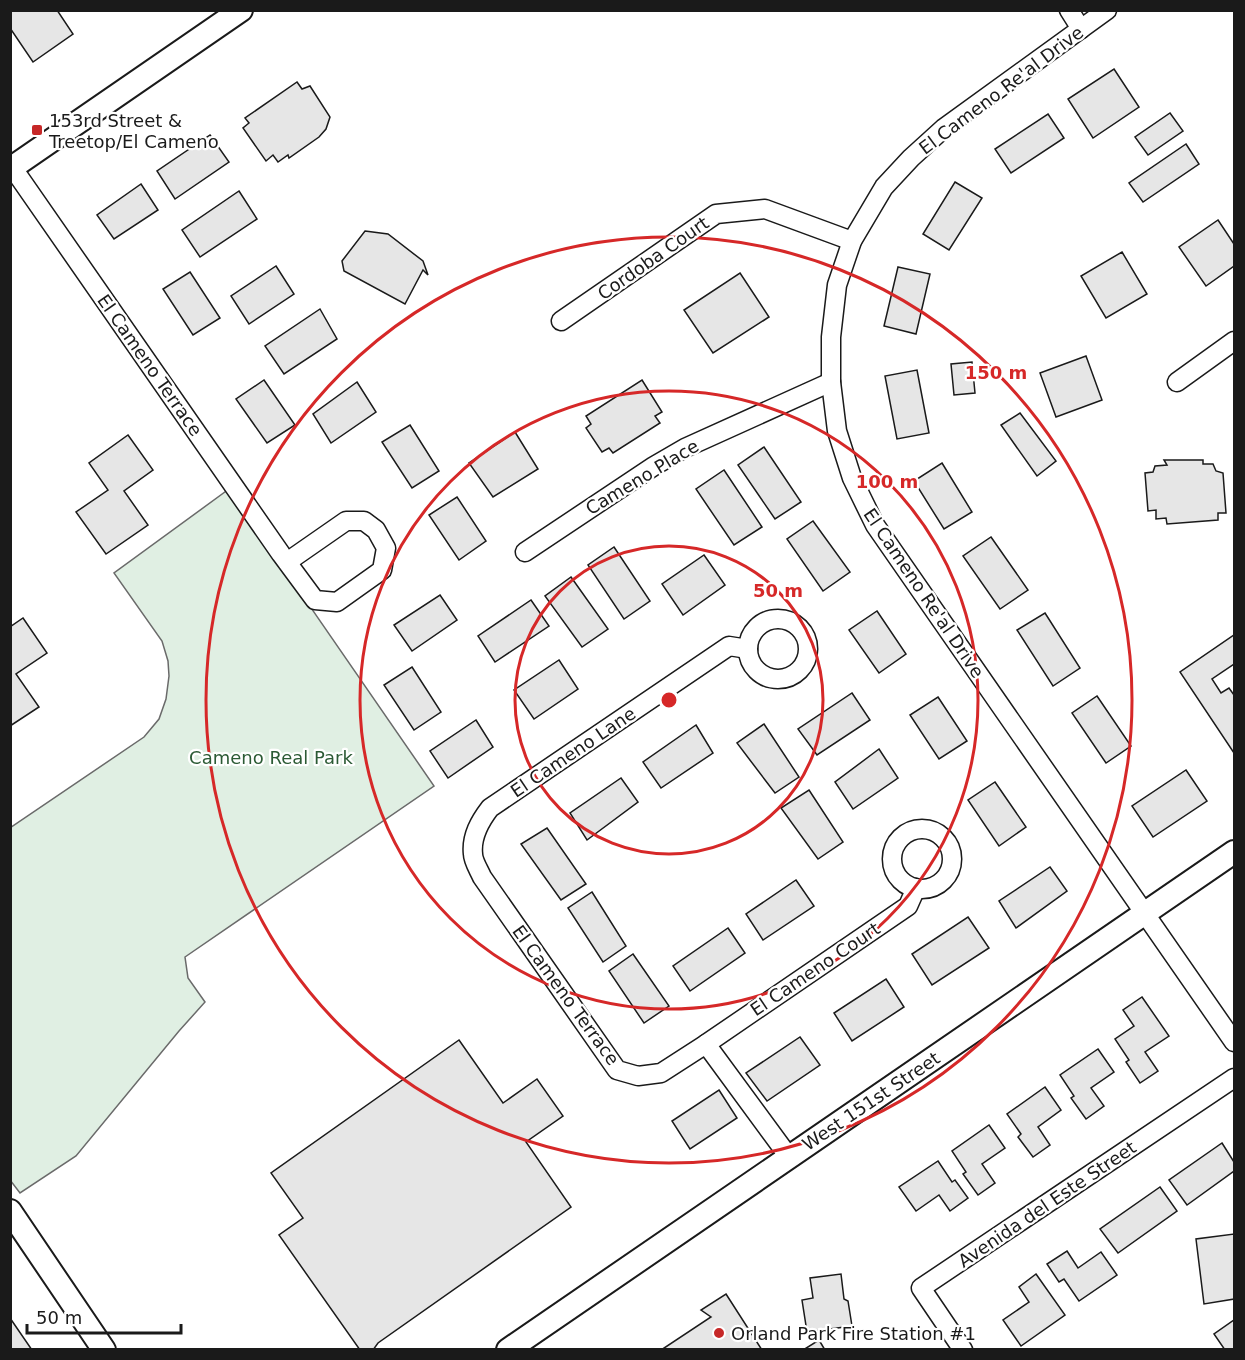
<svg xmlns="http://www.w3.org/2000/svg" width="1245" height="1360" font-family="'DejaVu Sans',sans-serif">
	<style>
		.green { fill: #e0efe3; stroke: #6a6a6a; stroke-width: 1.5 }
		.building { fill: #e6e6e6; stroke: #1a1a1a; stroke-width: 1.5 }
		.lines { fill: none; stroke-linecap: round; stroke-linejoin: round }
		.minor-casing { stroke: #1a1a1a; stroke-width: 21 }
		.tertiary-casing { stroke: #1a1a1a; stroke-width: 26 }
		.minor { stroke: #fff; stroke-width: 18 }
		.tertiary { stroke: #fff; stroke-width: 22 }
		.ring { fill: none; stroke: #d62828; stroke-width: 3 }
		.poi-dot { fill: #c62828; stroke: #fff; stroke-width: 2 }
		.labels { text-anchor: middle; dominant-baseline: central; stroke-width: 4.5; stroke-linejoin: round; paint-order: stroke }
		.street-label { font-size: 18px; fill: #1a1a1a; stroke: #fff }
		.poi-label { font-size: 18px; fill: #1a1a1a; stroke: #fff; text-anchor: start }
		.park-label { font-size: 18px; fill: #2b5a34; stroke: #fff }
		.centre { fill: #d62828; stroke: #fff; stroke-width: 3 }
		.ring-label { font-size: 18px; text-anchor: middle; font-weight: bold; fill: #d62828; stroke: #fff; stroke-width: 4.5; stroke-linejoin: round; paint-order: stroke }
	</style>
	<rect width="100%" height="100%" fill="#fff"/>
	<polygon class="green" points="229,489 434,786 185,957 188,978 205,1002 179,1031 76,1156 20,1193 10,1180 10,828 144,737 159,719 166,699 169,676 168,661 162,641 114,573"/>
	<g class="building">
		<polygon points="13,10 57,10 73,34 33,62 10,28 10,13"/>
		<polygon points="1114,69 1139,107 1093,138 1068,99"/>
		<polygon points="297,82 302,89 310,86 330,117 326,129 319,137 289,158 288,155 278,162 273,155 266,161 243,128 249,123 245,118"/>
		<polygon points="1170,113 1183,131 1148,155 1135,137"/>
		<polygon points="1048,114 1064,138 1011,173 995,149"/>
		<polygon points="210,135 229,162 175,199 157,171"/>
		<polygon points="1186,144 1199,164 1143,202 1129,183"/>
		<polygon points="955,182 982,198 949,250 923,234"/>
		<polygon points="141,184 158,210 114,239 97,215"/>
		<polygon points="239,191 257,219 200,257 182,230"/>
		<polygon points="1218,220 1234,244 1234,266 1206,286 1179,247"/>
		<polygon points="365,231 388,234 423,261 428,275 423,270 405,304 344,271 342,261"/>
		<polygon points="1122,252 1147,294 1106,318 1081,276"/>
		<polygon points="276,266 294,294 249,324 231,296"/>
		<polygon points="898,267 930,274 916,334 884,326"/>
		<polygon points="190,272 220,318 193,335 163,289"/>
		<polygon points="740,273 769,317 713,353 684,310"/>
		<polygon points="320,309 337,339 284,374 265,346"/>
		<polygon points="1086,356 1102,400 1056,417 1040,373"/>
		<polygon points="972,362 975,393 954,395 951,364"/>
		<polygon points="917,370 929,433 897,439 885,376"/>
		<polygon points="264,380 295,425 267,443 236,399"/>
		<polygon points="642,380 662,412 655,416 660,423 613,453 609,448 602,452 586,428 591,424 586,416"/>
		<polygon points="357,382 376,412 331,443 313,414"/>
		<polygon points="1020,413 1056,461 1037,476 1001,425"/>
		<polygon points="410,425 439,471 412,488 382,442"/>
		<polygon points="515,432 538,469 493,497 469,463"/>
		<polygon points="128,435 153,470 124,491 148,525 106,554 76,512 108,490 89,463"/>
		<polygon points="764,447 801,502 775,519 738,465"/>
		<polygon points="1164,460 1203,460 1203,464 1213,464 1216,471 1223,473 1226,513 1218,513 1218,520 1167,524 1166,518 1156,519 1156,510 1148,511 1145,473 1153,472 1155,466 1167,465"/>
		<polygon points="942,463 972,512 944,529 914,481"/>
		<polygon points="724,470 762,527 734,545 696,489"/>
		<polygon points="457,497 486,541 459,560 429,515"/>
		<polygon points="813,521 850,572 823,591 787,539"/>
		<polygon points="991,537 1028,590 1000,609 963,556"/>
		<polygon points="614,547 650,601 624,619 588,565"/>
		<polygon points="704,555 725,585 683,615 662,584"/>
		<polygon points="571,577 608,629 582,647 545,596"/>
		<polygon points="440,595 457,620 412,651 394,625"/>
		<polygon points="531,600 549,626 495,662 478,636"/>
		<polygon points="877,611 906,654 879,673 849,630"/>
		<polygon points="1045,613 1080,668 1053,686 1017,630"/>
		<polygon points="23,618 47,653 16,674 39,707 10,726 10,627"/>
		<polygon points="1234,635 1234,664 1212,679 1221,693 1229,688 1234,695 1234,753 1180,672"/>
		<polygon points="559,660 578,689 534,719 514,690"/>
		<polygon points="412,667 441,712 414,730 384,685"/>
		<polygon points="852,693 870,720 817,755 798,729"/>
		<polygon points="1097,696 1131,746 1106,763 1072,713"/>
		<polygon points="938,697 967,741 939,759 910,715"/>
		<polygon points="476,720 493,747 448,778 430,751"/>
		<polygon points="764,724 799,777 775,793 737,743"/>
		<polygon points="696,725 713,753 661,788 643,762"/>
		<polygon points="879,749 898,778 853,809 835,782"/>
		<polygon points="1186,770 1207,801 1153,837 1132,806"/>
		<polygon points="621,778 638,802 587,840 570,813"/>
		<polygon points="995,782 1026,827 999,846 968,800"/>
		<polygon points="809,790 843,842 818,859 781,808"/>
		<polygon points="547,828 586,884 561,900 521,844"/>
		<polygon points="1050,867 1067,891 1016,928 999,901"/>
		<polygon points="796,880 814,906 763,940 746,914"/>
		<polygon points="592,892 626,946 603,962 568,908"/>
		<polygon points="968,917 989,948 932,985 912,954"/>
		<polygon points="728,928 745,953 690,991 673,966"/>
		<polygon points="633,954 669,1006 644,1023 609,971"/>
		<polygon points="886,979 904,1007 852,1041 834,1013"/>
		<polygon points="1142,997 1169,1036 1145,1052 1158,1071 1140,1083 1126,1062 1129,1060 1115,1039 1134,1026 1123,1010"/>
		<polygon points="800,1037 820,1065 767,1101 746,1073"/>
		<polygon points="459,1040 503,1103 537,1079 563,1116 526,1142 571,1207 378,1343 373,1350 360,1350 279,1235 303,1218 271,1173"/>
		<polygon points="1098,1049 1114,1072 1091,1088 1104,1106 1086,1119 1071,1098 1074,1096 1060,1075"/>
		<polygon points="1045,1087 1061,1110 1038,1127 1050,1145 1033,1157 1018,1137 1021,1134 1007,1114"/>
		<polygon points="719,1090 737,1118 690,1149 672,1121"/>
		<polygon points="989,1125 1005,1148 982,1164 995,1183 978,1195 963,1174 966,1172 952,1151"/>
		<polygon points="1222,1143 1234,1162 1234,1171 1187,1205 1169,1180"/>
		<polygon points="938,1161 952,1182 955,1180 968,1198 950,1211 939,1195 916,1211 899,1187"/>
		<polygon points="1160,1187 1177,1211 1118,1253 1100,1229"/>
		<polygon points="1234,1234 1234,1299 1204,1304 1196,1239"/>
		<polygon points="1067,1251 1078,1268 1101,1252 1117,1275 1079,1301 1064,1279 1059,1282 1047,1264"/>
		<polygon points="841,1274 844,1299 848,1301 852,1326 807,1332 802,1300 813,1298 810,1278"/>
		<polygon points="1036,1274 1065,1315 1021,1346 1003,1320 1029,1302 1019,1287"/>
		<polygon points="726,1294 762,1350 661,1350 711,1317 701,1310"/>
		<polygon points="10,1318 32,1350 10,1350"/>
		<polygon points="1234,1320 1234,1350 1225,1350 1214,1334"/>
		<polygon points="819,1340 825,1350 803,1350"/>
	</g>
	<g class="lines">
		<g class="minor-casing">
			<g id="minor">
				<polyline points="1069,10 1081,29"/>
				<polyline points="1107,10 944,128 911,158 884,187 852,241 837,285 831,337 831,382 837,431 852,478 875,525 1234,1042"/>
				<polyline points="10,164 281,554 315,600 337,602 382,570 386,548 376,530 364,521 346,521 287,562"/>
				<polyline points="561,321 716,214 765,209 852,241"/>
				<polyline points="1177,382 1234,341"/>
				<polyline points="525,552 654,466 685,448 831,382"/>
				<circle cx="778" cy="649" r="30"/>
				<path d="M 748,649 L 729,646 L 490,808 C 480,821 471,836 473,854 C 473,861 479,870 482,877 L 617,1070 L 638,1076 L 661,1073 L 706,1044 L 789,1157"/>
				<circle cx="922" cy="859" r="30"/>
				<polyline points="706,1044 908,906 916,888"/>
				<polyline points="963,1350 921,1288 1234,1078"/>
			</g>
		</g>
		<g class="tertiary-casing">
			<g id="tertiary">
				<polyline points="10,169 241,10"/>
				<polyline points="10,1211 104,1350"/>
				<polyline points="508,1350 1234,852"/>
			</g>
		</g>
		<use href="#minor" class="minor"/>
		<use href="#tertiary" class="tertiary"/>
	</g>
	<g class="ring">
		<circle cx="669" cy="700" r="154"/>
		<circle cx="669" cy="700" r="309"/>
		<circle cx="669" cy="700" r="463"/>
	</g>
	<g class="poi-dot">
		<rect x="31" y="124" width="12" height="12" rx="3"/>
		<circle cx="719" cy="1333" r="6"/>
	</g>
	<g class="labels">
		<g class="street-label">
			<text transform="translate(1001 90) rotate(-37)">El Cameno Re'al Drive</text>
			<text transform="translate(653 258) rotate(-35)">Cordoba Court</text>
			<text transform="translate(150 365) rotate(55)">El Cameno Terrace</text>
			<text transform="translate(642 477) rotate(-31)">Cameno Place</text>
			<text transform="translate(924 593) rotate(56)">El Cameno Re'al Drive</text>
			<text transform="translate(573 752) rotate(-34)">El Cameno Lane</text>
			<text transform="translate(815 969) rotate(-34)">El Cameno Court</text>
			<text transform="translate(566 995) rotate(54)">El Cameno Terrace</text>
			<text transform="translate(871 1101) rotate(-34)">West 151st Street</text>
			<text transform="translate(1047 1204) rotate(-34)">Avenida del Este Street</text>
		</g>
		<g class="poi-label">
			<text x="49" y="120">153rd Street &amp;<tspan x="49" dy="21">Treetop/El Cameno</tspan></text>
			<text x="731" y="1333">Orland Park Fire Station #1</text>
		</g>
		<g class="park-label">
			<text x="271" y="757">Cameno Real Park</text>
		</g>
	</g>
	<circle cx="669" cy="700" r="9" class="centre"/>
	<g class="ring-label">
		<text x="996" y="379">150 m</text>
		<text x="887" y="488">100 m</text>
		<text x="778" y="597">50 m</text>
	</g>
	<rect width="1245" height="1360" fill="none" stroke="#1a1a1a" stroke-width="24"/>
	<path d="M27 1324v9h154v-9" fill="none" stroke="#1a1a1a" stroke-width="3"/>
	<text x="36" y="1324" font-size="18" fill="#1a1a1a" stroke="#ffffff" stroke-width="4.5" paint-order="stroke">50 m</text>
</svg>
